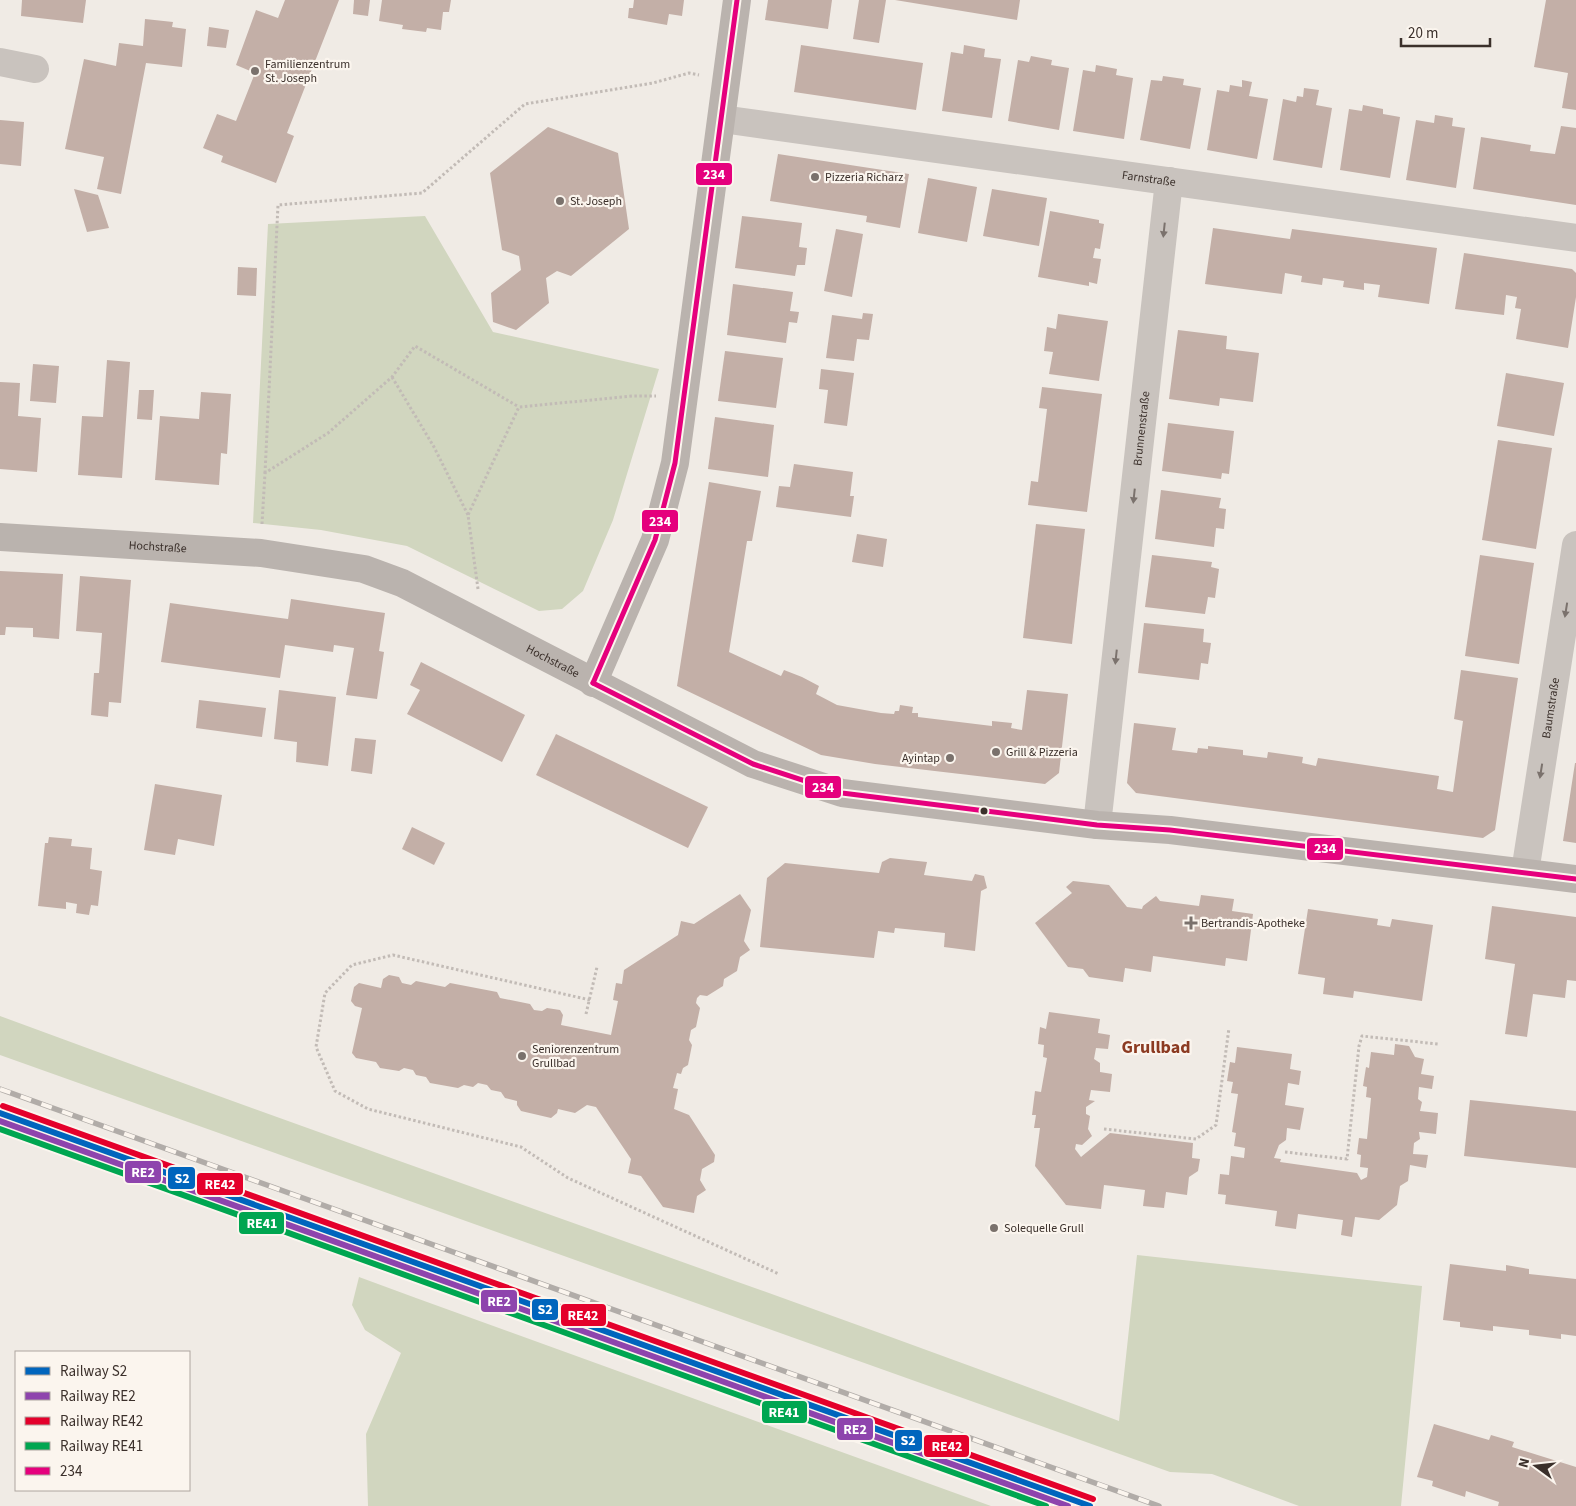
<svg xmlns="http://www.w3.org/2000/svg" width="1576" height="1506" font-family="'Source Sans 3',sans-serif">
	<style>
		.green { fill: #d1d6bf }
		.building { fill: #c3afa7 }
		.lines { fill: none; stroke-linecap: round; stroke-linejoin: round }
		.path { stroke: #c2bbb6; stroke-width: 3; stroke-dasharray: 2.5 2.5; stroke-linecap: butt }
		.street { stroke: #c9c3be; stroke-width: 28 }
		.secondary { stroke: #bab3ae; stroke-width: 28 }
		.rail-casing { stroke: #b1aca8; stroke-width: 5.5 }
		.rail { stroke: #fbf5ee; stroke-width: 4; stroke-dasharray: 11; stroke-linecap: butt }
		.bus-1-casing { stroke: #fbf5ee; stroke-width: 9 }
		.bus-1 { stroke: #e5007d; stroke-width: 5 }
		.rail-1-casing { stroke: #fbf5ee; stroke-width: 10 }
		.rail-2-casing { stroke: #fbf5ee; stroke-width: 10 }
		.rail-3-casing { stroke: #fbf5ee; stroke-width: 10 }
		.rail-4-casing { stroke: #fbf5ee; stroke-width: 10 }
		.rail-1 { stroke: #0065bd; stroke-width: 6 }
		.rail-2 { stroke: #8e44ad; stroke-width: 6 }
		.rail-3 { stroke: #e4002b; stroke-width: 6 }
		.rail-4 { stroke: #00a651; stroke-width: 6 }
		.oneway { fill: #7b726d }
		.poi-dot { fill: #7a716c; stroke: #fbf5ee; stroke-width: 2 }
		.bus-dot { fill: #3b302b; stroke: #fbf5ee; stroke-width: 2 }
		.labels { text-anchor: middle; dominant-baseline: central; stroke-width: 4.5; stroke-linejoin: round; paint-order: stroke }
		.poi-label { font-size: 12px; fill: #3b302b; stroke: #fbf5ee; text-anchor: start }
		.street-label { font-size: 12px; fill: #3b302b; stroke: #fbf5ee }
		.district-label { font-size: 18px; font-weight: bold; fill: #8c3b22; stroke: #fbf5ee }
		.line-badge { stroke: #fbf5ee; stroke-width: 2 }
		.badge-label { font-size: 14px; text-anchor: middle; font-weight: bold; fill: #fff }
	</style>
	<rect width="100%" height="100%" fill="#f0ebe5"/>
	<g class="green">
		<polygon points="425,216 493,332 659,369 613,520 583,591 562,609 539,611 407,546 321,530 253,523 268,224"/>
		<path d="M 0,1016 C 372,1154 747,1282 1119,1421 L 1137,1255 L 1422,1286 L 1401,1506 L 1299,1506 L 1212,1474 L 1170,1472 L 0,1055 Z"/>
		<polygon points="359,1277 416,1298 991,1506 368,1506 366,1434 401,1353 365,1330 352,1305"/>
	</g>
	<g class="building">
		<polygon points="22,0 86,0 83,23 21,16"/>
		<polygon points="285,0 339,0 287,133 294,136 276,183 221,162 223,156 203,148 217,114 236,121 255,73 236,65 256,10 278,18"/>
		<polygon points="354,0 370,0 368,16 353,14"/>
		<polygon points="382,0 451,0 449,12 443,12 441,30 427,28 426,32 402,29 403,25 379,21"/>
		<polygon points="634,0 684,0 682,16 669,14 667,25 628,18 629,8 633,8"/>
		<polygon points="768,0 832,0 828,29 765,20"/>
		<polygon points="859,0 886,0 879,43 853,39"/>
		<polygon points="895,0 1020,0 1017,20"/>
		<polygon points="1546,0 1576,0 1576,110 1562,108 1568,73 1534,67"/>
		<polygon points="145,19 173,22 172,27 186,29 182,67 146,63 121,194 97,189 104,157 65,149 84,59 116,66 119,43 143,46"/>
		<polygon points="209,27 229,30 226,48 207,46"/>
		<polygon points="801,45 923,63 916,110 794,92"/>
		<polygon points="964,45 985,49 984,57 1001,59 992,118 942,111 951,52 963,54"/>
		<polygon points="1031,56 1052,60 1051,65 1069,68 1059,130 1008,121 1018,60 1029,62"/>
		<polygon points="1096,65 1117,69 1116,75 1133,78 1124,139 1073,131 1083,70 1095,72"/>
		<polygon points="1163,76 1184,79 1183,85 1201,88 1190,149 1140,140 1151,80 1162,81"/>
		<polygon points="1242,80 1252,82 1249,96 1268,99 1257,159 1207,150 1217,90 1229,92 1230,85 1242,87"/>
		<polygon points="1304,88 1319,90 1316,105 1332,108 1322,168 1273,160 1283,99 1296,102 1297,96 1303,97"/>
		<polygon points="1363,105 1383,109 1383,114 1400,117 1390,178 1340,170 1349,109 1362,111"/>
		<polygon points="1435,115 1453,118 1452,126 1465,128 1456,188 1406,180 1416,120 1434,123"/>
		<polygon points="0,120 24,122 21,166 0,164"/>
		<polygon points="1561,126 1576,128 1576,205 1473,189 1481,137 1531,145 1530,151 1555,154"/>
		<polygon points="548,127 618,153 629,229 571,276 557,271 546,278 549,303 516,330 493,322 491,293 521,270 519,256 502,250 490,173"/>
		<polygon points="778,154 909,174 900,228 866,222 867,216 770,201"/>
		<polygon points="928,178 977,187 967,242 918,233"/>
		<polygon points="74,189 98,195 109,228 87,232"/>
		<polygon points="992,189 1047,198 1039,246 983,236"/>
		<polygon points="1050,211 1099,220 1099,223 1104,224 1100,249 1095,248 1093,258 1101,259 1097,284 1089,282 1089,286 1038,277"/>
		<polygon points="742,216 802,223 799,247 807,248 805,265 797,265 795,276 735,268"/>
		<polygon points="1213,228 1290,239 1292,229 1437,248 1429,304 1378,297 1380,285 1364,283 1364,290 1343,287 1344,281 1323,278 1322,285 1301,282 1302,276 1285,273 1282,294 1205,284"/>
		<polygon points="836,229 863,234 852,297 824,291"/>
		<polygon points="1464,253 1572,269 1576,273 1576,297 1568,348 1516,339 1521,309 1515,308 1517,297 1506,295 1504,315 1455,309"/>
		<polygon points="238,267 257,268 256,296 237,295"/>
		<polygon points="733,284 793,292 790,311 799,312 797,323 789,322 786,343 727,335"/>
		<polygon points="863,313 873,314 869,340 857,339 854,361 826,358 832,315 862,319"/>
		<polygon points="1058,314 1108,321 1099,381 1049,374 1053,352 1044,351 1047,327 1056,329"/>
		<polygon points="1178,330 1227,336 1226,349 1259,353 1253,402 1220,398 1219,406 1169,399"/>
		<polygon points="725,351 783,358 776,408 718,401"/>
		<polygon points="107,360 130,362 122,478 78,475 82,416 103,417"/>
		<polygon points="33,364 59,366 56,403 30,401"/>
		<polygon points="821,369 854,373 847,426 824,423 828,390 819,389"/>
		<polygon points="1506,373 1564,383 1554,436 1497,426"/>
		<polygon points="0,382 20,383 18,416 41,418 37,472 0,469"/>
		<polygon points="1042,387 1102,394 1087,512 1028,505 1031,481 1038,482 1047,409 1039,408"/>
		<polygon points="139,390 154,390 152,420 137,419"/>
		<polygon points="201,392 231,394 227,454 221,453 219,485 155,480 160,416 199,419"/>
		<polygon points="715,417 774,425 768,477 708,469"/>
		<polygon points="1168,423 1234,431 1229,474 1222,473 1221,479 1162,471"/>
		<polygon points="1498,440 1552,448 1536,549 1482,540"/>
		<polygon points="794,464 853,472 850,496 854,496 851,517 776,507 779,486 790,487"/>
		<polygon points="709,482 761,491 752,541 747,541 729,652 781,676 784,670 802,677 819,686 816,694 837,705 881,713 894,714 895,711 899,711 900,705 913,707 912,713 918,713 918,717 992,726 992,721 1012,723 1011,728 1022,730 1027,690 1068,694 1059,773 1045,784 875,764 821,755 677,686"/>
		<polygon points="1161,490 1221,498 1219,508 1226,509 1224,529 1216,528 1214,547 1155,539"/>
		<polygon points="1036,524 1085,529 1072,644 1023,638"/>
		<polygon points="857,534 887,539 883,567 852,562"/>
		<polygon points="1152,555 1212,562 1211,567 1219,569 1215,598 1208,597 1205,614 1145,607"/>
		<polygon points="1480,555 1534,563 1519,664 1465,656"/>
		<polygon points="0,571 63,574 59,639 33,637 33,628 6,627 5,635 0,635"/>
		<polygon points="80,576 131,580 121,703 109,702 108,717 91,715 94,673 99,673 102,633 76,631"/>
		<polygon points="291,599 385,613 379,651 384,652 377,699 346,695 354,648 334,645 333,652 285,645 280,678 161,662 170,603 288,619"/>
		<polygon points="1144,623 1204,629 1203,642 1211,643 1208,664 1201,663 1199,680 1138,673"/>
		<polygon points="421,662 525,715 502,762 407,714 420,690 410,685"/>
		<polygon points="1461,670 1518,678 1495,830 1483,838 1136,793 1127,783 1134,723 1176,728 1172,750 1197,753 1198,748 1208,749 1208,746 1243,750 1243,755 1267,758 1268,752 1303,757 1302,763 1316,766 1318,758 1439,776 1437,789 1453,792 1463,721 1454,719"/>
		<polygon points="279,690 336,697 328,766 296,762 297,742 274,739"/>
		<polygon points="199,700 266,708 262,737 196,728"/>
		<polygon points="556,734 708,807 688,848 536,775"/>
		<polygon points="355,738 376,740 372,774 351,771"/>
		<polygon points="1575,763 1576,763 1576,843 1563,841"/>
		<polygon points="155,784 222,795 214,846 178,839 175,855 144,850"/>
		<polygon points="412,827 445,843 434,865 402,849"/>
		<polygon points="49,837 72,839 71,846 92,848 90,869 102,871 98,906 91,905 89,915 76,913 77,904 66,902 66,909 38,906 45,843 48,843"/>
		<polygon points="890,858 927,862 924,875 972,881 975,874 984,876 987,888 981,891 975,951 944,947 945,933 895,928 894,933 878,931 874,958 760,947 767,878 785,863 879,873 882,862"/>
		<polygon points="1073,881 1109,885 1127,907 1142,909 1143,906 1156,896 1160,901 1199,906 1201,895 1234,899 1232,911 1253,914 1247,961 1226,958 1225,966 1153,956 1151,972 1125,968 1123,982 1089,977 1083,969 1068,967 1035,923 1072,893 1066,887"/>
		<polygon points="740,894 751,910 744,941 750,950 740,957 737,971 724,979 723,986 707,996 700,995 697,998 696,1003 700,1008 696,1027 691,1030 689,1040 692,1045 688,1065 683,1068 681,1074 677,1073 673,1088 678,1089 674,1109 689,1115 715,1155 714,1162 702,1169 700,1180 706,1190 697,1196 694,1213 663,1207 641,1176 628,1173 631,1159 596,1107 587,1105 575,1113 558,1109 557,1113 551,1118 521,1111 517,1105 517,1101 505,1098 501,1092 491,1090 487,1085 478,1083 473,1087 464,1085 458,1088 430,1083 426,1077 416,1075 413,1070 404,1068 399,1071 380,1068 376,1062 356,1058 352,1053 362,1008 355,1006 351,1001 354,987 359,983 381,988 383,979 389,975 399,977 402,983 411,985 416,981 445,987 450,983 497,992 500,998 530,1004 534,1010 542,1011 547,1008 560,1010 563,1015 561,1025 611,1035 618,1001 613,1000 616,983 622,984 624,970 678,935 681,921 694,924"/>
		<polygon points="1492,906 1576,917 1576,981 1567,980 1565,998 1533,994 1527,1037 1505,1034 1515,964 1485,959"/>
		<polygon points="1308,909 1378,919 1377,925 1390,927 1392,919 1433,925 1422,1001 1354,991 1353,998 1323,994 1325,978 1298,974"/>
		<polygon points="1049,1012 1100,1019 1098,1033 1110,1035 1108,1049 1096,1048 1094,1059 1100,1063 1100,1072 1112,1074 1110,1092 1091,1090 1089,1100 1095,1101 1086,1107 1086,1114 1090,1116 1088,1129 1092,1136 1082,1145 1076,1144 1075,1149 1081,1157 1110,1133 1193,1143 1192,1158 1200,1159 1198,1171 1189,1177 1187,1195 1166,1192 1164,1208 1143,1206 1145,1190 1104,1185 1101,1209 1066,1205 1035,1166 1040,1128 1034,1128 1036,1115 1032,1115 1035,1091 1041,1092 1047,1058 1043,1057 1044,1045 1038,1044 1040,1027 1046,1029"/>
		<polygon points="1395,1044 1409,1046 1415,1057 1424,1059 1421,1074 1434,1076 1432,1089 1419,1087 1418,1099 1422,1102 1420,1111 1438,1113 1436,1134 1419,1132 1420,1139 1414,1143 1413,1154 1428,1155 1426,1168 1410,1165 1408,1181 1400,1186 1397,1205 1379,1220 1355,1217 1352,1237 1341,1235 1343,1220 1298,1214 1296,1229 1275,1226 1277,1211 1225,1204 1226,1195 1218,1194 1220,1174 1229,1175 1231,1156 1244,1158 1245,1148 1234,1146 1236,1133 1232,1132 1238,1094 1231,1093 1233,1082 1227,1081 1230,1062 1235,1063 1237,1047 1292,1054 1290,1069 1301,1071 1299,1085 1288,1083 1285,1105 1304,1108 1300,1130 1287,1128 1286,1140 1279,1145 1274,1158 1281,1159 1280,1162 1357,1173 1361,1180 1367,1177 1368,1168 1360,1167 1361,1155 1357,1154 1359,1138 1367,1139 1371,1098 1366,1097 1367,1087 1363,1086 1366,1067 1369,1068 1371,1052 1394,1055"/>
		<polygon points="1470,1100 1576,1111 1576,1168 1464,1156"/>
		<polygon points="1450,1264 1506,1271 1506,1265 1529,1269 1529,1274 1576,1279 1576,1336 1561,1334 1561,1339 1529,1335 1529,1330 1493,1326 1493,1331 1460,1327 1460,1322 1443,1320"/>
		<polygon points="1434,1424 1489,1440 1491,1435 1501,1438 1514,1442 1512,1447 1576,1467 1576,1506 1498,1506 1499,1502 1466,1491 1465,1497 1432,1486 1433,1481 1417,1477"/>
	</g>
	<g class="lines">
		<g class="path">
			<polyline points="392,377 434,447 468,515"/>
			<polyline points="265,473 278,205 422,193 525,104 653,83 689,73 699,75"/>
			<polyline points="262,524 265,473 328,433 392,377 415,346 519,407"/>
			<polyline points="478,589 468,515 519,407 633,396 656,396"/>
			<polyline points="590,1000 393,955 352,965 325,993 316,1047 335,1091 368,1109 521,1147 568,1178 779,1274"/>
			<polyline points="586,1014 597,967"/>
			<polyline points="1104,1129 1196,1139 1216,1125 1229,1028"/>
			<polyline points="1285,1152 1347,1159 1359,1046 1362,1036 1438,1044"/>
		</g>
		<g class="street">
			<polyline points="0,62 35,69"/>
			<path id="s1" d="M 722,119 L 1576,238"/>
			<path id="s2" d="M 1097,825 L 1169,181"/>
			<path id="s3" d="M 1525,872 L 1576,545"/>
		</g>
		<g class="secondary">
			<path id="s4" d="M 0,537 L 261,553 L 364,569 L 402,583 L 753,764 L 842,793 L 1097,825 L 1170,830 L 1576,879"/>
			<polyline points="593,683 655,540 675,463 737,0"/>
		</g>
		<g class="rail-casing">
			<polyline id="rail" points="0,1089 1159,1506"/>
		</g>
		<use href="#rail" class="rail"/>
		<g class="bus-1-casing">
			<g id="bus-1">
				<polyline points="593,683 753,764 842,793 1097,825 1170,830 1576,879"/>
				<polyline points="593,683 655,540 675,463 737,0"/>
			</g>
		</g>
		<use href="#bus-1" class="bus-1"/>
		<g class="rail-1-casing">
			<polyline id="rail-1" points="0,1113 1090,1506"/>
		</g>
		<g class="rail-2-casing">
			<polyline id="rail-2" points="0,1121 1068,1506"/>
		</g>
		<g class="rail-3-casing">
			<polyline id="rail-3" points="3,1106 1093,1499"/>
		</g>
		<g class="rail-4-casing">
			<polyline id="rail-4" points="0,1129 1046,1506"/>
		</g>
		<use href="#rail-1" class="rail-1"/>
		<use href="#rail-2" class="rail-2"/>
		<use href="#rail-3" class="rail-3"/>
		<use href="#rail-4" class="rail-4"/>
	</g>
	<defs><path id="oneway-solid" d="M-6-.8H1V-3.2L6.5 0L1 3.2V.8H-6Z" transform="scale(1.25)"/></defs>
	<g class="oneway">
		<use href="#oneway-solid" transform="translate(1164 230) rotate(96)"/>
		<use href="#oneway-solid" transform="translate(1134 496) rotate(96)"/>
		<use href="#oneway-solid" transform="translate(1566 610) rotate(99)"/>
		<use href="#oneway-solid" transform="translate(1116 657) rotate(96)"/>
		<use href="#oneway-solid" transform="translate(1541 771) rotate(99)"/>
	</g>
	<g class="poi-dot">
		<circle cx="255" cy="71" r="5"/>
		<circle cx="815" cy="177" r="5"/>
		<circle cx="560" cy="201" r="5"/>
		<circle cx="996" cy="752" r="5"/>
		<circle cx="950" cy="758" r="5"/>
		<path d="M1188.5 915.5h5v5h5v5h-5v5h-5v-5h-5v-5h5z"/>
		<circle cx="522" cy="1056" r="5"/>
		<circle cx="994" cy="1228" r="5"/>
	</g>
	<circle class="bus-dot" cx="984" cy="811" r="4.5"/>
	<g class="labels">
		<g class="poi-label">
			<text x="265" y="64">Familienzentrum<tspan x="265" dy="14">St. Joseph</tspan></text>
			<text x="825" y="177">Pizzeria Richarz</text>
			<text x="570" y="201">St. Joseph</text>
			<text x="1006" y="752">Grill &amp; Pizzeria</text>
			<text x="940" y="758" text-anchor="end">Ayintap</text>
			<text x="1201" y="923">Bertrandis-Apotheke</text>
			<text x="532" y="1049">Seniorenzentrum<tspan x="532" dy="14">Grullbad</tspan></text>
			<text x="1004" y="1228">Solequelle Grull</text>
		</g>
		<g class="street-label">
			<text stroke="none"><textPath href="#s1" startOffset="431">Farnstraße</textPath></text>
			<text stroke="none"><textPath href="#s2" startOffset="399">Brunnenstraße</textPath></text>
			<text stroke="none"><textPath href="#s4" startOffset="158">Hochstraße</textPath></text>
			<text stroke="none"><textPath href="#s4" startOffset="576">Hochstraße</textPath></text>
			<text stroke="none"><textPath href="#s3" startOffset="166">Baumstraße</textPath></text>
		</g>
		<g class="district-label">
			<text x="1156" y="1047">Grullbad</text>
		</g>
	</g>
	<g class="line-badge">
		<rect x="695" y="162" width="38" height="24" rx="5" fill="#e5007d"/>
		<rect x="641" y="509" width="38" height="24" rx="5" fill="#e5007d"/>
		<rect x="804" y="775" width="38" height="24" rx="5" fill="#e5007d"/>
		<rect x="1306" y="837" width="38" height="24" rx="5" fill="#e5007d"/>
		<rect x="124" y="1160" width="38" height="24" rx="5" fill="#8e44ad"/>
		<rect x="167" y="1166" width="29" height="24" rx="5" fill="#0065bd"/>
		<rect x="196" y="1172" width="48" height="24" rx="5" fill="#e4002b"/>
		<rect x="238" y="1211" width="47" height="24" rx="5" fill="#00a651"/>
		<rect x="480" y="1289" width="38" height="24" rx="5" fill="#8e44ad"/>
		<rect x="531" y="1298" width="28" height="23" rx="5" fill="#0065bd"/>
		<rect x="560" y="1303" width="47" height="24" rx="5" fill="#e4002b"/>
		<rect x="761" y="1400" width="47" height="24" rx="5" fill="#00a651"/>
		<rect x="836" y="1417" width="38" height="24" rx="5" fill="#8e44ad"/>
		<rect x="894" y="1429" width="29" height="23" rx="5" fill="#0065bd"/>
		<rect x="923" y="1434" width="47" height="24" rx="5" fill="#e4002b"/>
	</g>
	<g class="badge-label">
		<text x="714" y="179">234</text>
		<text x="660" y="526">234</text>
		<text x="823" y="792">234</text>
		<text x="1325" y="853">234</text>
		<text x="143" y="1177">RE2</text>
		<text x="182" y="1183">S2</text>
		<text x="220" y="1189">RE42</text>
		<text x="262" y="1228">RE41</text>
		<text x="499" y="1306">RE2</text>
		<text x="545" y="1314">S2</text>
		<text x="583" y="1320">RE42</text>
		<text x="784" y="1417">RE41</text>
		<text x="855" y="1434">RE2</text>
		<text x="908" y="1445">S2</text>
		<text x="947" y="1451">RE42</text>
	</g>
	<rect x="15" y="1351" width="175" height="140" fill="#fbf5ee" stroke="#aea6a0"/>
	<rect x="25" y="1367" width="25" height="8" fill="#0065bd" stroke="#aea6a0"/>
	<text x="60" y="1376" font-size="15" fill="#3b302b">Railway S2</text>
	<rect x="25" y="1392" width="25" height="8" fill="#8e44ad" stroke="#aea6a0"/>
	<text x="60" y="1401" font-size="15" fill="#3b302b">Railway RE2</text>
	<rect x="25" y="1417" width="25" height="8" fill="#e4002b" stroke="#aea6a0"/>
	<text x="60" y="1426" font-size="15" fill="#3b302b">Railway RE42</text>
	<rect x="25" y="1442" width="25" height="8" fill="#00a651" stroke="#aea6a0"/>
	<text x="60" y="1451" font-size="15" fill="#3b302b">Railway RE41</text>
	<rect x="25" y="1467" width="25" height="8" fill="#e5007d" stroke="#aea6a0"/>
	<text x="60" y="1476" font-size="15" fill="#3b302b">234</text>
	<g transform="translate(1536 1466) rotate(285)" stroke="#fbf5ee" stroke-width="4" paint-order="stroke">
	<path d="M0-4L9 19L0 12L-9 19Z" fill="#3b302b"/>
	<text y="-8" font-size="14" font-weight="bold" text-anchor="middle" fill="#3b302b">N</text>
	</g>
	<path d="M1401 38v8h89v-8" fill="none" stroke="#3b302b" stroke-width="2.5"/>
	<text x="1408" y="38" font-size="15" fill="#3b302b" stroke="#fbf5ee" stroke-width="4" paint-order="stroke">20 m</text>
</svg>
